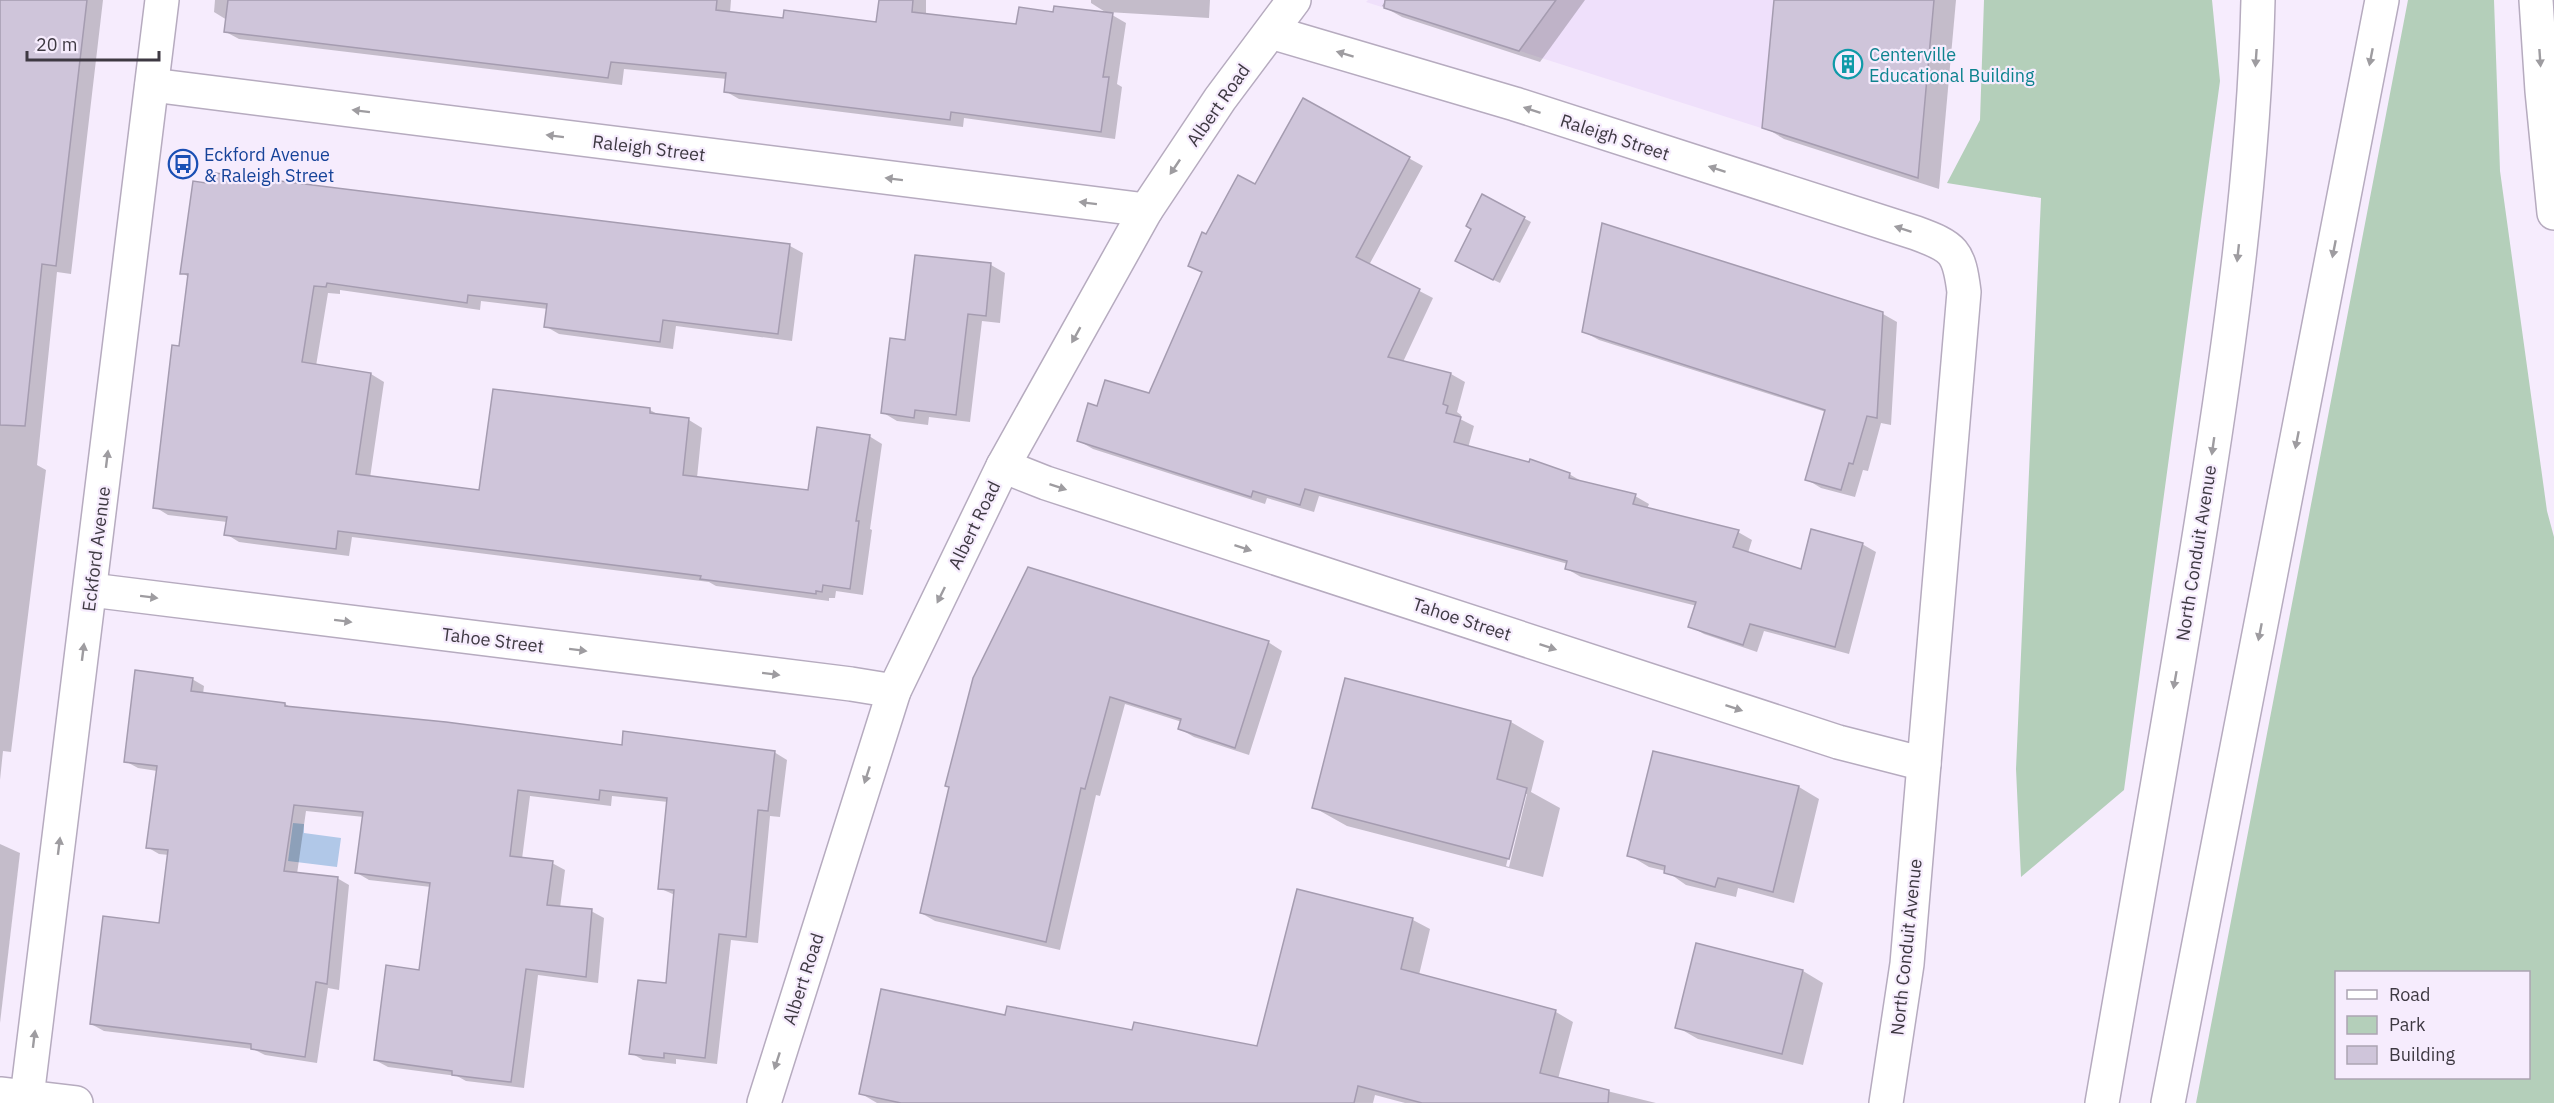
<svg xmlns="http://www.w3.org/2000/svg" width="2554" height="1103" font-family="'IBM Plex Sans',sans-serif">
	<style>
		.built { fill: #efe0fb }
		.green { fill: #b4cfba; fill-rule: evenodd }
		.water { fill: #b1c8e8 }
		.shadow { fill: #0003; fill-rule: evenodd }
		.building { fill: #cfc5da; stroke: #a59cb0; stroke-width: 1.5 }
		.lines { fill: none; stroke-linecap: round; stroke-linejoin: round }
		.minor-casing { stroke: #b6abbf; stroke-width: 36 }
		.trunk-casing { stroke: #b6abbf; stroke-width: 36 }
		.motorway-casing { stroke: #b6abbf; stroke-width: 36 }
		.minor { stroke: #fff; stroke-width: 33 }
		.trunk { stroke: #fff; stroke-width: 33 }
		.motorway { stroke: #fff; stroke-width: 33 }
		.oneway { fill: #9e9ca0 }
		.labels { text-anchor: middle; dominant-baseline: central; stroke-width: 4.5; stroke-linejoin: round; paint-order: stroke }
		.culture-label { font-size: 18px; fill: #0d838f; stroke: #f6ecfd; text-anchor: start }
		.street-label { font-size: 18px; fill: #3e3942; stroke: #f6ecfd }
		.transit-label { font-size: 18px; fill: #164399; stroke: #f6ecfd; text-anchor: start }
	</style>
	<rect width="100%" height="100%" fill="#f6ecfd"/>
	<polygon class="built" points="1368,0 1934,0 1918,178 1366,2"/>
	<g class="green">
		<polygon points="1984,0 2212,0 2220,81 2124,790 2021,877 2016,769 2041,198 1947,183 1980,120"/>
		<path d="M 2408,0 L 2494,0 L 2500,171 L 2547,511 L 2554,537 L 2554,1103 L 2196,1103 ZM 2528,972 L 2528,1078 L 2336,1078 L 2336,972 Z"/>
	</g>
	<polygon class="water" points="293,823 304,824 304,833 341,838 337,867 288,861"/>
	<g class="shadow">
		<polygon points="0,0 103,0 71,274 57,272 37,465 46,470 11,752 3,751 0,780"/>
		<polygon points="215,0 731,0 730,13 784,20 878,24 880,0 926,0 926,15 1018,26 1054,14 1110,15 1091,3 1091,0 1210,0 1209,18 1107,12 1126,23 1117,84 1122,87 1115,139 964,118 963,127 739,99 725,91 727,79 624,69 622,85 239,39 226,32 227,20 214,12"/>
		<polygon points="1386,0 1585,0 1540,62 1402,17 1382,6"/>
		<polygon points="1775,0 1956,0 1939,189 1784,139 1764,127"/>
		<polygon points="1303,100 1423,166 1369,265 1433,298 1403,362 1451,374 1465,382 1457,412 1461,415 1460,419 1474,426 1468,448 1569,474 1583,482 1635,496 1649,504 1647,509 1738,532 1752,540 1748,553 1802,570 1862,544 1876,552 1849,654 1764,631 1757,652 1704,634 1690,626 1697,606 1581,577 1567,569 1568,564 1319,496 1314,512 1267,498 1265,504 1093,449 1079,441 1098,408 1150,395 1203,273 1190,266 1207,236 1256,186"/>
		<polygon points="1483,196 1531,222 1500,283 1463,265"/>
		<polygon points="790,246 803,253 792,341 676,326 673,349 559,334 545,326 548,309 481,301 480,310 340,290 340,294 328,293 316,366 371,374 384,382 370,478 481,492 650,410 661,416 689,420 702,428 697,478 809,492 869,436 882,444 870,529 872,530 863,595 836,591 835,598 829,598 829,601 716,586 709,582 352,537 349,556 239,542 226,534 227,522 168,515 155,507 180,348 189,277 182,273"/>
		<polygon points="991,265 1005,273 1000,323 982,321 970,422 929,417 928,425 897,421 882,412"/>
		<polygon points="1883,314 1897,322 1891,425 1881,423 1868,471 1863,470 1855,497 1821,488 1806,479 1826,412 1599,340 1584,332"/>
		<polygon points="1268,642 1282,651 1249,755 1194,737 1180,729 1182,722 1125,704 1100,796 1096,795 1060,950 935,921 921,913 974,679"/>
		<polygon points="192,679 204,686 203,694 285,704 292,708 623,747 774,752 787,760 780,817 770,816 758,943 731,940 717,1064 676,1059 676,1064 643,1060 631,1053 667,985 675,895 659,888 668,802 612,796 611,806 530,796 522,859 552,863 565,870 560,908 591,911 604,918 598,983 538,975 524,1088 466,1081 457,1076 388,1067 375,1060 420,971 431,887 369,880 357,873 364,817 306,811 297,874 337,878 349,885 339,990 328,988 317,1063 265,1055 253,1049 104,1031 91,1024 160,924 169,855 159,854 147,847 157,771 138,768 125,761"/>
		<path d="M 1511,722 L 1544,741 L 1531,792 L 1560,808 L 1543,877 L 1347,826 L 1313,807 ZM 1524,794 L 1527,794 L 1509,867 L 1506,866 Z"/>
		<polygon points="1654,753 1799,787 1819,799 1794,903 1738,888 1736,897 1686,885 1666,871 1649,867 1629,855"/>
		<polygon points="0,844 20,853 0,1023"/>
		<polygon points="1298,890 1413,920 1430,929 1419,975 1556,1012 1573,1022 1558,1079 1656,1103 1405,1103 1375,1095 1373,1103 877,1103 860,1093 1006,1017 1258,1047"/>
		<polygon points="1697,945 1803,971 1823,983 1803,1065 1698,1039 1677,1027"/>
	</g>
	<g class="building">
		<polygon points="0,0 87,0 56,266 42,264 25,426 0,425"/>
		<polygon points="228,0 717,0 716,10 783,18 784,10 876,22 879,0 913,0 912,12 1016,24 1019,7 1053,12 1054,6 1113,13 1103,77 1109,77 1101,132 951,112 950,120 724,92 726,73 611,62 608,78 224,32"/>
		<polygon points="1385,0 1556,0 1519,51 1384,8"/>
		<polygon points="1774,0 1934,0 1918,178 1762,128"/>
		<polygon points="1303,98 1410,157 1356,257 1420,289 1388,357 1451,373 1443,404 1448,406 1446,413 1461,417 1454,442 1529,462 1530,459 1570,473 1569,478 1636,494 1633,504 1739,530 1733,547 1801,569 1811,529 1863,543 1835,647 1750,624 1743,645 1688,627 1696,602 1565,569 1567,561 1305,489 1300,505 1253,491 1251,497 1077,441 1088,403 1097,406 1105,380 1149,393 1202,272 1188,266 1202,232 1206,234 1238,175 1255,184"/>
		<polygon points="207,172 790,244 778,334 663,320 660,342 544,327 547,304 468,295 467,303 327,283 326,287 314,286 302,362 371,373 356,474 479,490 493,389 650,408 650,413 689,418 683,475 808,490 817,427 870,435 856,521 859,521 850,589 823,585 822,592 816,591 816,594 700,579 701,576 338,531 336,549 224,535 227,517 153,508 172,345 179,346 188,274 180,274 193,181 206,183"/>
		<polygon points="1482,194 1525,217 1493,280 1455,261 1471,229 1466,226"/>
		<polygon points="1602,223 1883,312 1877,418 1867,416 1853,464 1849,463 1841,490 1805,480 1825,410 1582,332"/>
		<polygon points="915,255 991,263 986,316 968,314 956,415 915,410 914,418 881,413 890,338 905,340"/>
		<polygon points="1028,567 1269,641 1235,748 1178,729 1181,719 1110,697 1085,789 1081,788 1046,942 920,913 949,787 945,786 973,678"/>
		<polygon points="135,670 193,678 191,691 285,703 285,706 446,722 622,745 623,731 775,751 768,811 758,810 746,937 719,934 705,1058 664,1053 664,1058 629,1054 638,980 666,983 674,890 658,889 667,798 600,790 599,800 518,790 510,856 553,861 547,905 592,909 586,977 526,969 511,1082 452,1075 452,1071 374,1060 386,965 419,970 430,883 355,873 363,812 294,805 284,871 338,877 327,984 316,982 305,1057 251,1049 251,1044 90,1024 103,916 159,923 168,850 146,848 157,766 124,762"/>
		<polygon points="1345,678 1511,721 1497,779 1527,788 1509,859 1312,808"/>
		<polygon points="1653,751 1799,786 1773,892 1718,878 1715,887 1664,873 1665,866 1627,856"/>
		<polygon points="1297,889 1413,918 1401,969 1556,1010 1540,1073 1609,1090 1608,1103 1422,1103 1358,1086 1354,1103 901,1103 859,1094 881,989 1005,1015 1007,1006 1132,1030 1134,1022 1257,1046"/>
		<polygon points="1696,943 1803,970 1782,1054 1675,1028"/>
	</g>
	<g class="lines">
		<g class="minor-casing">
			<g id="minor">
				<path d="M 1271,32 L 1515,104 L 1916,233 C 1954,247 1959,251 1964,292 L 1907,964 L 1886,1103"/>
				<polyline points="152,85 1146,210"/>
				<polyline points="1003,466 1046,483 1838,742 1924,764"/>
				<polyline points="91,590 851,684 894,691"/>
				<polyline points="0,1094 76,1103"/>
				<polyline points="27,1097 162,0"/>
				<polyline points="764,1103 894,691 1003,466 1146,210 1220,99 1294,0"/>
			</g>
		</g>
		<g class="trunk-casing">
			<path id="trunk" d="M 2102,1103 C 2136,906 2172,709 2203,512 C 2230,343 2254,171 2258,0"/>
		</g>
		<g class="motorway-casing">
			<g id="motorway">
				<polyline points="2536,0 2542,91 2554,213"/>
				<polyline points="2168,1103 2382,0"/>
			</g>
		</g>
		<use href="#minor" class="minor"/>
		<use href="#trunk" class="trunk"/>
		<use href="#motorway" class="motorway"/>
	</g>
	<defs><path id="oneway-solid" d="M-6-.8H1V-3.2L6.5 0L1 3.2V.8H-6Z" transform="scale(1.5)"/></defs>
	<g class="oneway">
		<use href="#oneway-solid" transform="translate(1345 54) rotate(-163)"/>
		<use href="#oneway-solid" transform="translate(2371 57) rotate(101)"/>
		<use href="#oneway-solid" transform="translate(2256 58) rotate(94)"/>
		<use href="#oneway-solid" transform="translate(2540 58) rotate(86)"/>
		<use href="#oneway-solid" transform="translate(1532 110) rotate(-162)"/>
		<use href="#oneway-solid" transform="translate(361 111) rotate(-173)"/>
		<use href="#oneway-solid" transform="translate(555 136) rotate(-173)"/>
		<use href="#oneway-solid" transform="translate(1175 167) rotate(124)"/>
		<use href="#oneway-solid" transform="translate(1717 169) rotate(-162)"/>
		<use href="#oneway-solid" transform="translate(894 179) rotate(-173)"/>
		<use href="#oneway-solid" transform="translate(1088 203) rotate(-173)"/>
		<use href="#oneway-solid" transform="translate(1903 229) rotate(-162)"/>
		<use href="#oneway-solid" transform="translate(2334 249) rotate(101)"/>
		<use href="#oneway-solid" transform="translate(2238 253) rotate(96)"/>
		<use href="#oneway-solid" transform="translate(1076 335) rotate(119)"/>
		<use href="#oneway-solid" transform="translate(2297 440) rotate(101)"/>
		<use href="#oneway-solid" transform="translate(2213 446) rotate(98)"/>
		<use href="#oneway-solid" transform="translate(107 459) rotate(-83)"/>
		<use href="#oneway-solid" transform="translate(1058 487) rotate(18)"/>
		<use href="#oneway-solid" transform="translate(1243 548) rotate(18)"/>
		<use href="#oneway-solid" transform="translate(941 595) rotate(116)"/>
		<use href="#oneway-solid" transform="translate(149 597) rotate(7)"/>
		<use href="#oneway-solid" transform="translate(343 621) rotate(7)"/>
		<use href="#oneway-solid" transform="translate(2260 632) rotate(101)"/>
		<use href="#oneway-solid" transform="translate(1548 647) rotate(18)"/>
		<use href="#oneway-solid" transform="translate(578 650) rotate(7)"/>
		<use href="#oneway-solid" transform="translate(83 652) rotate(-83)"/>
		<use href="#oneway-solid" transform="translate(771 674) rotate(7)"/>
		<use href="#oneway-solid" transform="translate(2175 680) rotate(100)"/>
		<use href="#oneway-solid" transform="translate(1734 708) rotate(18)"/>
		<use href="#oneway-solid" transform="translate(867 775) rotate(108)"/>
		<use href="#oneway-solid" transform="translate(59 846) rotate(-83)"/>
		<use href="#oneway-solid" transform="translate(34 1039) rotate(-83)"/>
		<use href="#oneway-solid" transform="translate(777 1061) rotate(108)"/>
	</g>
	<defs>
		<g id="building-ring" transform="scale(1.5)"><circle r="9.5" fill="#f6ecfd" stroke="#0f9aa8" stroke-width="1.5"/><path d="M-4-6H4V6H1V3H-1V6H-4ZM-2.5-4.3h1.7v1.8h-1.7ZM.8-4.3h1.7v1.8H.8ZM-2.5-1h1.7V.8h-1.7ZM.8-1h1.7V.8H.8Z" fill="#0f9aa8"/></g>
		<g id="bus-ring" transform="scale(1.5)"><circle r="9.5" fill="#f6ecfd" stroke="#1a4fb4" stroke-width="1.5"/><path d="M-5-6H5V4H4V6H2V4H-2V6H-4V4H-5ZM-3.5-4V0h7V-4ZM-3.5 1.2v1.5H-2V1.2ZM2 1.2v1.5H3.5V1.2Z" fill="#1a4fb4"/></g>
	</defs>
	<g fill-rule="evenodd">
		<use href="#building-ring" x="1848" y="64"/>
		<use href="#bus-ring" x="183" y="164"/>
	</g>
	<g class="labels">
		<g class="culture-label">
			<text x="1869" y="54">Centerville<tspan x="1869" dy="21">Educational Building</tspan></text>
		</g>
		<g class="street-label">
			<text transform="translate(1218 105) rotate(-55)">Albert Road</text>
			<text transform="translate(1615 137) rotate(18)">Raleigh Street</text>
			<text transform="translate(649 148) rotate(7)">Raleigh Street</text>
			<text transform="translate(974 525) rotate(-64)">Albert Road</text>
			<text transform="translate(96 549) rotate(-83)">Eckford Avenue</text>
			<text transform="translate(2196 553) rotate(-81)">North Conduit Avenue</text>
			<text transform="translate(1462 619) rotate(18)">Tahoe Street</text>
			<text transform="translate(493 640) rotate(7)">Tahoe Street</text>
			<text transform="translate(1906 947) rotate(-84)">North Conduit Avenue</text>
			<text transform="translate(803 979) rotate(-72)">Albert Road</text>
		</g>
		<g class="transit-label">
			<text x="204" y="154">Eckford Avenue<tspan x="204" dy="21">&amp; Raleigh Street</tspan></text>
		</g>
	</g>
	<rect x="2335" y="971" width="195" height="108" fill="#f6ecfd" stroke="#aca4b2" stroke-width="1.5"/>
	<rect x="2347" y="990" width="30" height="9" fill="#ffffff" stroke="#aca4b2" stroke-width="1.5"/>
	<text x="2389" y="1001" font-size="18" fill="#3e3942">Road</text>
	<rect x="2347" y="1016" width="30" height="18" fill="#b4cfba" stroke="#aca4b2" stroke-width="1.5"/>
	<text x="2389" y="1031" font-size="18" fill="#3e3942">Park</text>
	<rect x="2347" y="1046" width="30" height="18" fill="#cfc5da" stroke="#aca4b2" stroke-width="1.5"/>
	<text x="2389" y="1061" font-size="18" fill="#3e3942">Building</text>
	<path d="M27 51v9h132v-9" fill="none" stroke="#3e3942" stroke-width="3"/>
	<text x="36" y="51" font-size="18" fill="#3e3942" stroke="#f6ecfd" stroke-width="4.5" paint-order="stroke">20 m</text>
</svg>
